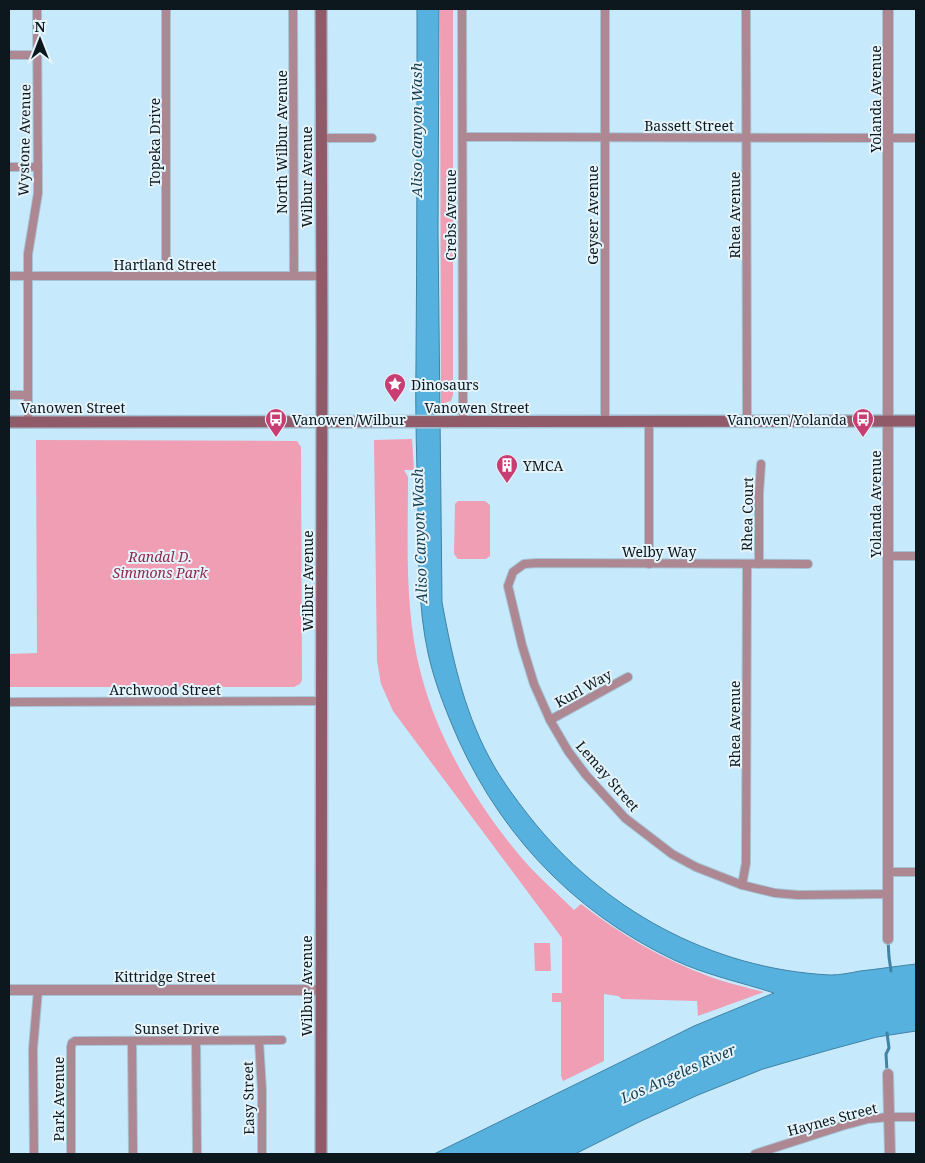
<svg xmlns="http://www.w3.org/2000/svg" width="925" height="1163" font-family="'Noto Serif',serif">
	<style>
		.green { fill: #ef9eb4 }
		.water { fill: #56b1de; stroke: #4083a4 }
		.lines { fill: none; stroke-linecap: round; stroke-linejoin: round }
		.stream { stroke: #4083a4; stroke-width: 3 }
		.minor-casing { stroke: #a5c3d4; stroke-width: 10 }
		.tertiary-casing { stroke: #a5c3d4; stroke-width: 12 }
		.secondary-casing { stroke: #a5c3d4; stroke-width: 14 }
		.minor { stroke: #ad8791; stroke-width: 8 }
		.tertiary { stroke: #ad8791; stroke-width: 10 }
		.secondary { stroke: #905a69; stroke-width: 11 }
		.labels { text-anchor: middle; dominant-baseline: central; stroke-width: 4; stroke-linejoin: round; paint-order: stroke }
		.street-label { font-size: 14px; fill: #0c181e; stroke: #e5f3fa }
		.poi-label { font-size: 14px; fill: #0c181e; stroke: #e5f3fa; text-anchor: start }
		.park-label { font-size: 14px; font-style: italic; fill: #8d294e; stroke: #e5f3fa }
		.water-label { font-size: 15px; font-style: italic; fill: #163e51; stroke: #e5f3fa }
	</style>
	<rect width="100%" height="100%" fill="#c7e9fc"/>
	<g class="green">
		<polygon points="440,9 453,9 453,395 451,401 441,404"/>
		<path d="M 412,439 L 414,470 L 404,470 L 408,477 C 408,541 404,611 421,674 C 438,740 476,803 520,856 C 536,875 556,892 574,910 L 581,904 C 620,934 662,959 708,976 C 726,983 745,987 764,992 L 698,1016 L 697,1001 L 622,999 L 618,996 L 604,994 L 604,1061 L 563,1081 L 561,1076 L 561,1002 L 552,1002 L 552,993 L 562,993 L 562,938 L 393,711 L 381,684 L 377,661 L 374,440 Z"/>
		<polygon points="36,440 297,441 301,447 302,680 300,684 294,687 9,687 9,654 37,653"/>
		<polygon points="458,501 485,501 490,505 490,556 486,559 458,559 454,554 455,504"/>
		<polygon points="534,943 550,943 551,971 535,971"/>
	</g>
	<path class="water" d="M 417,9 L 439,9 L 438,229 L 442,602 C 452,656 463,708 489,757 C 500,778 515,798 529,816 C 602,909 711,969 830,975 C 840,975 850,973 860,971 C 879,969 898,966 916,964 L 916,1031 L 877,1037 L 829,1050 L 763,1069 L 698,1095 L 639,1122 L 575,1154 L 434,1154 L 694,1026 L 774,993 C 740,982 706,975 674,960 C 569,910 493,827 450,720 C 441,698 433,676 428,653 C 418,607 419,561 418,515 C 417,464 415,414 416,363 C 417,245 417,127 417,9 Z"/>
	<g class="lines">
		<g class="stream">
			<polyline points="888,940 889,957 891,971"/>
			<polyline points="887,1071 886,1054 889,1048 887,1033"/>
		</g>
		<g class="minor-casing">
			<g id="minor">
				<polyline points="166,9 166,276"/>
				<polyline points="293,9 294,276"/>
				<polyline points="462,9 463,421"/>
				<polyline points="605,9 605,422"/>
				<polyline points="746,9 747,421"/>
				<polyline points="9,55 37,55"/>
				<polyline points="463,137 916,138"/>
				<polyline points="321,138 372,138"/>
				<polyline points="9,167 38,167"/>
				<polyline points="9,276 322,276"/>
				<polyline points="9,395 28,395"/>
				<polyline points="28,422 28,254 38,193 37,9"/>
				<polyline points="889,556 916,556"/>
				<polyline points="649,564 649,422"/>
				<polyline points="759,564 759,494 761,464"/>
				<polyline points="808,564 537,563 524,564 513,572 508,586 522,645 534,684 550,720 568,751 586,775 625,818 672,854 696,867 742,885 775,893 798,895 889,894"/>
				<polyline points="9,702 321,701"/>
				<polyline points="550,720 628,677"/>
				<polyline points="889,872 916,872"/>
				<polyline points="742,885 746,863 747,564"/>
				<polyline points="132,1041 133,1154"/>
				<polyline points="196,1041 197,1154"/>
				<polyline points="259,1041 262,1090 262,1154"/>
				<polyline points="34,1154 33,1049 38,990"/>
				<polyline points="71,1154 71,1047 72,1043 75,1041 282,1040"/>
				<polyline points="755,1154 842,1126 868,1119 889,1117 916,1117"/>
			</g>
		</g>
		<g class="tertiary-casing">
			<g id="tertiary">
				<polyline points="888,9 888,939"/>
				<polyline points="9,990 321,990"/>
				<polyline points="888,1074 890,1154"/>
			</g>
		</g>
		<g class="secondary-casing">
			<g id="secondary">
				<polyline points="321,9 322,335 321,1154"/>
				<polyline points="9,422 916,421"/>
			</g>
		</g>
		<use href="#minor" class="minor"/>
		<use href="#tertiary" class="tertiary"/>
		<use href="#secondary" class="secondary"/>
	</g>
	<defs>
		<g id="sight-pin" transform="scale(1.125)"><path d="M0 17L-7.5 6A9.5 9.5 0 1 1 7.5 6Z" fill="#c93e72" stroke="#e5f3fa"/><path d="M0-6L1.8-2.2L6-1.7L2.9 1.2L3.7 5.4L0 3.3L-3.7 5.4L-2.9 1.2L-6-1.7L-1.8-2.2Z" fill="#fff"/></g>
		<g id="bus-pin" transform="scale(1.125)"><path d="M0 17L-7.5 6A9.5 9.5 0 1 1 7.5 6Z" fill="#c93e72" stroke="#e5f3fa"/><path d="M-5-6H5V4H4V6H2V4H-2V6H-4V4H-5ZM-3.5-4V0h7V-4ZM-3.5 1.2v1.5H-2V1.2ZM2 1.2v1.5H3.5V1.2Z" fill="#fff"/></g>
		<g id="building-pin" transform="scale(1.125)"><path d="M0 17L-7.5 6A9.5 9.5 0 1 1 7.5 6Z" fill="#c93e72" stroke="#e5f3fa"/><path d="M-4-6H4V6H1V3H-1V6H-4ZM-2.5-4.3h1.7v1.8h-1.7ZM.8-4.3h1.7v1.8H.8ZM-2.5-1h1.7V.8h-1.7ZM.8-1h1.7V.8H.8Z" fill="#fff"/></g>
	</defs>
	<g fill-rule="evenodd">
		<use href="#sight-pin" x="395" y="384"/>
		<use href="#bus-pin" x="276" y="419"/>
		<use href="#bus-pin" x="863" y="419"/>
		<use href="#building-pin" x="507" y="465"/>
	</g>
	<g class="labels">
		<g class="street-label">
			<text transform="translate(875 99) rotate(-90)">Yolanda Avenue</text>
			<text x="689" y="125">Bassett Street</text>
			<text transform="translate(24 140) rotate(-89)">Wystone Avenue</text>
			<text transform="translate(154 142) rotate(-90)">Topeka Drive</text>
			<text transform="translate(281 142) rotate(-90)">North Wilbur Avenue</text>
			<text transform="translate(306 177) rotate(-90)">Wilbur Avenue</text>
			<text transform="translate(450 215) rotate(-90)">Crebs Avenue</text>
			<text transform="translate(592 215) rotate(-90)">Geyser Avenue</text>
			<text transform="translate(734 215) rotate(-90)">Rhea Avenue</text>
			<text x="165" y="264">Hartland Street</text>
			<text x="73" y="407">Vanowen Street</text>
			<text x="477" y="407">Vanowen Street</text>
			<text transform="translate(875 504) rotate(-90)">Yolanda Avenue</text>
			<text transform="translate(747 514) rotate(-89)">Rhea Court</text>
			<text x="659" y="551">Welby Way</text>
			<text transform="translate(307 581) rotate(-90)">Wilbur Avenue</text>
			<text transform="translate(583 688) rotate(-29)">Kurl Way</text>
			<text x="165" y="689">Archwood Street</text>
			<text transform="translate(734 724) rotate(-90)">Rhea Avenue</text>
			<text transform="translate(608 776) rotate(49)">Lemay Street</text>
			<text x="165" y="976">Kittridge Street</text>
			<text transform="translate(306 986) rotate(-90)">Wilbur Avenue</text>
			<text x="177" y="1028">Sunset Drive</text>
			<text transform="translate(248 1098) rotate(-91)">Easy Street</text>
			<text transform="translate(58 1099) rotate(-90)">Park Avenue</text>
			<text transform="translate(832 1119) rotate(-15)">Haynes Street</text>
		</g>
		<g class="poi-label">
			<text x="411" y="384">Dinosaurs</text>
			<text x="292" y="419">Vanowen/Wilbur</text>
			<text x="847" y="419" text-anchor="end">Vanowen/Yolanda</text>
			<text x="523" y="465">YMCA</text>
		</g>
		<g class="park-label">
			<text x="160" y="556">Randal D.<tspan x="160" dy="16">Simmons Park</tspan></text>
		</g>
		<g class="water-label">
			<text transform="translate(416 130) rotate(-90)">Aliso Canyon Wash</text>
			<text transform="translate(419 536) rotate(-92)">Aliso Canyon Wash</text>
			<text transform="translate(678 1073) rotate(-24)">Los Angeles River</text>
		</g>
	</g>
	<rect width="925" height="1163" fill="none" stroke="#0c181e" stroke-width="20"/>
	<g transform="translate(40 40)" stroke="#e5f3fa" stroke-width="4" paint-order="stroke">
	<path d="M0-4L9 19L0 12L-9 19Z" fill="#0c181e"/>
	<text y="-8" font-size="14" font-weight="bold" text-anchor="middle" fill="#0c181e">N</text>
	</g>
</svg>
